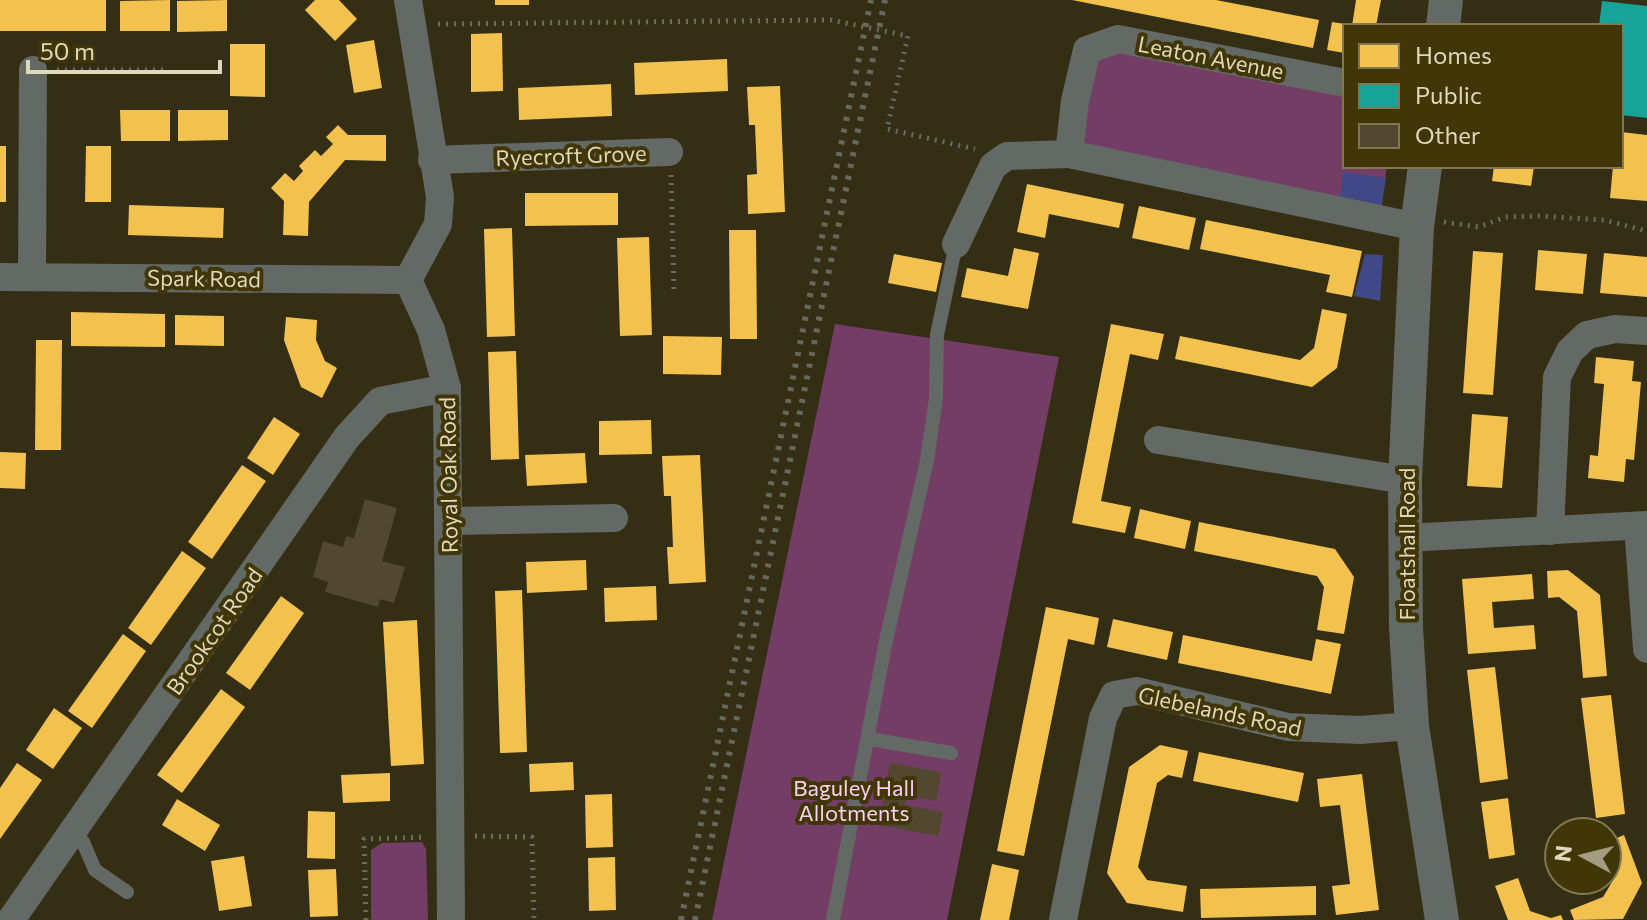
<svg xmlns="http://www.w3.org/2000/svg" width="1647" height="920" font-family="Commissioner,sans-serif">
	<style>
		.green { fill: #743d65 }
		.water { fill: #414888 }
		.homes { fill: #f2c14e }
		.public { fill: #17a398 }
		.building { fill: #52482f }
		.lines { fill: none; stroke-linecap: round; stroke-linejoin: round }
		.path { stroke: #6a6c62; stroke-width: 5; stroke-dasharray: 2 6; stroke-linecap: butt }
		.service { stroke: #636964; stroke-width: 14 }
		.minor { stroke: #636964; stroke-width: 28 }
		.tertiary { stroke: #636964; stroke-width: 34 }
		.rail { stroke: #67675c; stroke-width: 6; stroke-dasharray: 4 8; stroke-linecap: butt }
		.labels { text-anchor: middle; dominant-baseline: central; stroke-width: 8; stroke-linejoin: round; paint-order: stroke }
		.street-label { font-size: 22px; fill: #e0d8bb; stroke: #413608 }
		.park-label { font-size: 22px; fill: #f8d0ee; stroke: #413608 }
	</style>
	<rect width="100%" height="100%" fill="#342e15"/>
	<g class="green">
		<polygon points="1098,46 1345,96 1345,166 1387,166 1380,220 1070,145"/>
		<polygon points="835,324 1059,357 947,920 712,920"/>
		<polygon points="422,842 426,849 428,920 371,920 371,850 382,843"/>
	</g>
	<g class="water">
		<polygon points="1343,172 1386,178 1381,208 1340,200"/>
		<polygon points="1365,254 1383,255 1380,301 1354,296"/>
	</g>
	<g class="homes">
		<rect x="0" y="0" width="106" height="31"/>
		<polygon points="170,0 170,31 120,31 120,1"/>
		<polygon points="227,0 227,31 177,32 177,1"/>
		<polygon points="315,0 339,0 357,19 335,41 305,10"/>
		<rect x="495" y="0" width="34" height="5"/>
		<polygon points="1072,0 1216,0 1319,20 1313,48"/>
		<polygon points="1356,0 1381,0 1376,26 1352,26"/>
		<polygon points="1332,22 1345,24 1345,53 1327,50"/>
		<polygon points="502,33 503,91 471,92 471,34"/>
		<polygon points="374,40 382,88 354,93 346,45"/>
		<polygon points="230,44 265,44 265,97 230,96"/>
		<polygon points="727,59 728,91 635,95 634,63"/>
		<polygon points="611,84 612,116 519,120 518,88"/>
		<polygon points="780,86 785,212 748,214 747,175 757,174 755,125 749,125 747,87"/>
		<polygon points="120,110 170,110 170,141 121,141"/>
		<polygon points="178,110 228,110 228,140 178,141"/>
		<polygon points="338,125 348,135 386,135 386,161 345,160 309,202 308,236 283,235 284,201 271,188 285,173 294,181 303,171 299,166 315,150 321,156 333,144 326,137"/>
		<polygon points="1621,132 1647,135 1647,201 1610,198 1613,166 1621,166"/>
		<rect x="0" y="146" width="6" height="56"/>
		<polygon points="86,146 111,146 111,202 85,202"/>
		<polygon points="1494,166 1534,166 1531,186 1492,181"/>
		<polygon points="1027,184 1124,204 1119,228 1049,214 1045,238 1017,232"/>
		<polygon points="525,193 618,193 618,225 525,226"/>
		<polygon points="129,205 224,208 223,238 128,235"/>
		<polygon points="1139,206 1196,218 1189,250 1132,238"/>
		<polygon points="1206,220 1362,251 1352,297 1326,292 1330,275 1200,249"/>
		<polygon points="512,228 515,336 487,337 484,229"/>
		<polygon points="729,230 756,230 757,339 730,339"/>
		<polygon points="649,237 652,335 620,336 617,238"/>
		<polygon points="1014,248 1039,253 1028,309 961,297 967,268 1008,276"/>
		<polygon points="1538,250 1587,254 1583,294 1535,290"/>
		<polygon points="1473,251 1503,253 1493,395 1463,393"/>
		<polygon points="1604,253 1647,257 1647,297 1600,293"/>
		<polygon points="894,254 942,263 936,292 888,283"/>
		<polygon points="1322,309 1347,314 1337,368 1312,387 1175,359 1180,336 1300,360 1314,348"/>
		<polygon points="71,312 165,314 165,347 71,346"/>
		<polygon points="175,315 224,316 224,346 175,345"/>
		<polygon points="286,317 317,320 316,340 325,361 337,368 322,398 301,387 284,340"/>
		<polygon points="1111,324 1164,334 1158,360 1130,354 1101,501 1131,507 1125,533 1072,523"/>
		<polygon points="663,336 722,337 721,375 663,374"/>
		<polygon points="36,340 62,340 61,450 35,450"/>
		<polygon points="516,351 519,459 491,460 488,352"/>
		<polygon points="1596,357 1634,361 1632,381 1641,382 1634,460 1626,459 1624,482 1588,478 1590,455 1598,456 1604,384 1594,383"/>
		<polygon points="1472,414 1508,417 1502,488 1467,486"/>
		<polygon points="274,417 300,434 273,475 247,458"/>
		<polygon points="651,420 652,454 599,455 599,421"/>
		<polygon points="0,452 26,453 25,489 0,488"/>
		<polygon points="585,453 587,483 527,486 525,455"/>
		<polygon points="700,455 706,582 669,584 667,547 673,547 671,496 664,496 662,456"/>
		<polygon points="242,465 266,481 212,559 188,542"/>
		<polygon points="1140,509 1191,521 1185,549 1134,538"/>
		<polygon points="1199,522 1335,549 1354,577 1344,634 1317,630 1324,587 1317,576 1194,551"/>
		<polygon points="182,551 206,568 151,645 128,628"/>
		<polygon points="586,560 587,590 527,593 526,562"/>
		<polygon points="1568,570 1600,595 1607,676 1583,678 1577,611 1559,597 1548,598 1547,571"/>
		<polygon points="1532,574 1534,599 1492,602 1494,628 1534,625 1536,649 1468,654 1462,579"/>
		<polygon points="656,586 657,620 605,622 604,588"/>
		<polygon points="522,590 527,752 500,753 495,591"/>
		<polygon points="281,596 304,613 250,690 226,673"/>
		<polygon points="1046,607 1099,618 1094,645 1068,639 1024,856 997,851"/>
		<polygon points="1113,619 1173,632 1167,660 1107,647"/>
		<polygon points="417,620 424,764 391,766 383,622"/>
		<polygon points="123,634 146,651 92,728 68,711"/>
		<polygon points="1183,635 1312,661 1316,639 1341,644 1331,694 1178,663"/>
		<polygon points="1495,667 1508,779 1480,783 1467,670"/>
		<polygon points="221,689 245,707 182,793 157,775"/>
		<polygon points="1611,695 1625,814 1596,818 1581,698"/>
		<polygon points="54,708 82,728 53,769 26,750"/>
		<polygon points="1160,745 1188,751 1182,778 1168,775 1157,783 1138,867 1147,880 1187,886 1183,912 1127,903 1107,873 1129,767"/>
		<polygon points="1199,752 1304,773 1298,802 1193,781"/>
		<polygon points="573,762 574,790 530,792 529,764"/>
		<polygon points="17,763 42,780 0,839 0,788"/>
		<polygon points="390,773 390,801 343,803 341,775"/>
		<polygon points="1362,774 1379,910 1336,915 1332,886 1350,884 1340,805 1320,807 1317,779"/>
		<polygon points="612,794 613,847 586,848 585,795"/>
		<polygon points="1508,798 1515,855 1489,859 1481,802"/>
		<polygon points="177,799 220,825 205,851 162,825"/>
		<polygon points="308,811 335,812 335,859 307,858"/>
		<polygon points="1624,835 1642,883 1623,919 1574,920 1570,910 1603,897 1615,877 1607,857 1607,842"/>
		<polygon points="244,856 252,906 219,911 211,861"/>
		<polygon points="615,857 616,910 589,911 588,858"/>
		<polygon points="992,864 1019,870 1009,920 980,920"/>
		<polygon points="336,869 338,916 310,917 308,870"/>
		<polygon points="1518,878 1530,911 1551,918 1561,915 1563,920 1508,920 1495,886"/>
		<polygon points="1316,886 1316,915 1201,918 1200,889"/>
	</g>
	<polygon class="public" points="1602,1 1647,6 1647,118 1621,115 1621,26 1599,26"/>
	<g class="building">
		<polygon points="365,499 397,508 382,561 405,567 394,603 380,599 378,607 325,592 328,582 313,577 323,541 343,547 346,536 354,538"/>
		<polygon points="890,763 941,772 936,801 907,796 905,805 943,812 938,836 879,825"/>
	</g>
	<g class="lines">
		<g class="path">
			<polyline points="438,24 831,20 908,36 887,129 975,149"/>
			<polyline points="57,70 168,70"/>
			<polyline points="671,175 674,290"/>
			<polyline points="1444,222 1479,227 1505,217 1538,216 1604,220 1647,231"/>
			<polyline points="475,836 532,837 534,920"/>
			<polyline points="366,920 364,839 425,837"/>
		</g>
		<g class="service">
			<polyline points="870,739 951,753"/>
			<polyline points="72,835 83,842 95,870 127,892"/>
			<polyline points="833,920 885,645 927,460 936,398 937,335 956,244"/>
		</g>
		<g class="minor">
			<polyline points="408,0 440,197 438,224 408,280"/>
			<polyline points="1345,83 1118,39 1087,50 1075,101 1069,154 1417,227"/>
			<polyline points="432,160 669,152"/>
			<polyline points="956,244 993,166 1007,156 1069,154"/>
			<polyline points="32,276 33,70"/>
			<polyline points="0,277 408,280"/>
			<polyline points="408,280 431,330 447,388 451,920"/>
			<polyline points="1158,440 1405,480"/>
			<polyline points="448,521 614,518"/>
			<polyline points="1638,526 1647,649"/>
			<polyline points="1550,531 1557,377 1570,351 1587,335 1615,329 1647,331"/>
			<polyline points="1405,538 1647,525"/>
			<polyline points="11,920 347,437 380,401 447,388"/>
			<polyline points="1063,920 1103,718 1114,695 1137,691 1288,727 1360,730 1412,726"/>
		</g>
		<g class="tertiary">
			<polyline points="1443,26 1446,0"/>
			<polyline points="1425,166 1417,227 1405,480 1406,627 1412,726 1442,920"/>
		</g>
		<g class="rail">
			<polyline points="681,920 871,0"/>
			<polyline points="695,920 885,0"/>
		</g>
	</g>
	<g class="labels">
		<g class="street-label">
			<text transform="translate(1211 57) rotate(11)">Leaton Avenue</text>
			<text transform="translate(571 155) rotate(-2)">Ryecroft Grove</text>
			<text transform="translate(204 278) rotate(1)">Spark Road</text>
			<text transform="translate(448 475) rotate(-91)">Royal Oak Road</text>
			<text transform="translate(1406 544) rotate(-90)">Floatshall Road</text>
			<text transform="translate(214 631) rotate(-55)">Brookcot Road</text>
			<text transform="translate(1220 711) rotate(12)">Glebelands Road</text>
		</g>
		<g class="park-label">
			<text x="854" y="787">Baguley Hall<tspan x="854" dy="25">Allotments</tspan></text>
		</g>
	</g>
	<rect x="1343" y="24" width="280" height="144" fill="#413608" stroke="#817750" stroke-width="2"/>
	<rect x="1359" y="44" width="40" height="24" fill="#f2c14e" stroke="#817750" stroke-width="2"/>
	<text x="1415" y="64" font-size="24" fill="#e0d8bb">Homes</text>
	<rect x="1359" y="84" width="40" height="24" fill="#17a398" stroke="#817750" stroke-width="2"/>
	<text x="1415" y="104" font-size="24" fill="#e0d8bb">Public</text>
	<rect x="1359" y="124" width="40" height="24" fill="#52482f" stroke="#817750" stroke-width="2"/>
	<text x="1415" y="144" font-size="24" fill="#e0d8bb">Other</text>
	<g transform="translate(1583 856) rotate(277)"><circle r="38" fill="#413608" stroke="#817750" stroke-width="2"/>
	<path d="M0-6L14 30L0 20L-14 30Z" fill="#a49c81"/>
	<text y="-12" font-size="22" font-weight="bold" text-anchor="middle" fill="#e0d8bb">N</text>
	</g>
	<path d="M28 60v12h192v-12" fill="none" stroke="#e0d8bb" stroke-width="4"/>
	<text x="40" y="60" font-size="24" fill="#e0d8bb" stroke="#413608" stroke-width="6" paint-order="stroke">50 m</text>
</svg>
